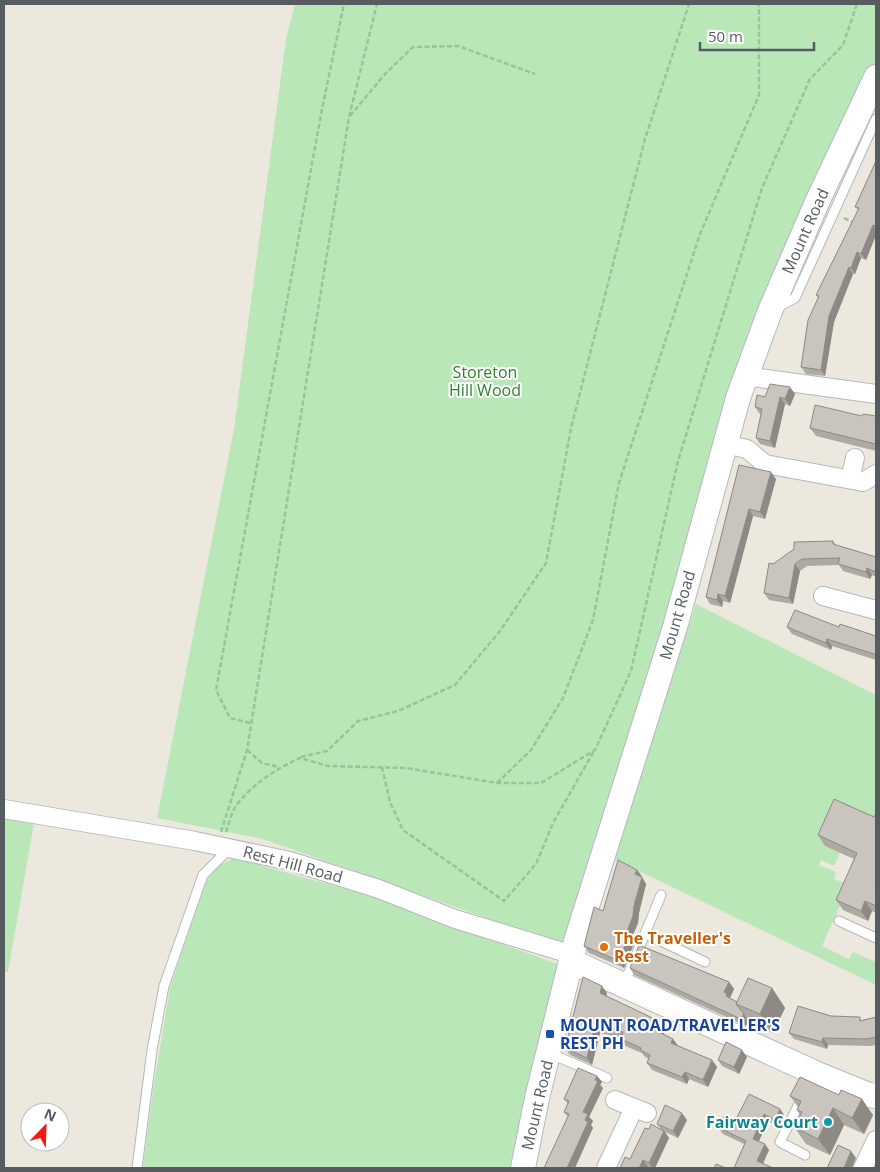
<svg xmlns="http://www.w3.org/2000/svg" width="880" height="1172" font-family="'Open Sans',sans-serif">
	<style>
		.green { fill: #bae7b7 }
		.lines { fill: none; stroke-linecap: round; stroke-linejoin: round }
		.lane-casing { stroke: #b4b8bd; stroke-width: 11 }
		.street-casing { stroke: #b4b8bd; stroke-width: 20 }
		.secondary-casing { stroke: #b4b9bf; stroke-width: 26 }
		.path { stroke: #90c89b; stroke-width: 2.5; stroke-dasharray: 5 2.5; stroke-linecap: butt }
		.lane { stroke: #fff; stroke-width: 9 }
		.street { stroke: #fff; stroke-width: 18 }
		.secondary { stroke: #fff; stroke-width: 24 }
		.wall { fill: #ada9a3 }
		.shaded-wall { fill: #8d8984 }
		.building { fill: #c9c4bd; stroke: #8d8984 }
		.food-dot { fill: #e8710a; stroke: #fff; stroke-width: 2 }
		.transit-dot { fill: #1a4fb4; stroke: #fff; stroke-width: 2 }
		.culture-dot { fill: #0f9aa8; stroke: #fff; stroke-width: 2 }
		.labels { text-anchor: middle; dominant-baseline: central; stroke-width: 4; stroke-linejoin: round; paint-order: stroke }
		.street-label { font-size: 16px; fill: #575c61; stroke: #fff }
		.park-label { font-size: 16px; fill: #2e842c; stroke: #fff }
		.food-label { font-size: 16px; font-weight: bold; fill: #c56008; stroke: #fff; text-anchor: start }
		.transit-label { font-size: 16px; font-weight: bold; fill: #164399; stroke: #fff; text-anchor: start }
		.culture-label { font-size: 16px; font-weight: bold; fill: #0d838f; stroke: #fff; text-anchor: end }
	</style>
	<rect width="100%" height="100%" fill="#ece8dd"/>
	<g class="green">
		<polygon points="295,4 876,4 876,60 747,344 706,494 566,946 263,839 157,818 234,429 286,39"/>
		<polygon points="696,604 876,695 876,846 825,845 840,852 834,866 821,860 819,865 836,872 834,879 849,885 822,946 849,959 853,952 876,962 876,985 614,859"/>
		<polygon points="4,817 34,823 8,972 4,972"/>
		<polygon points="234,858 367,895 563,966 513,1168 143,1168 154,1083 170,988 206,881 218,866"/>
	</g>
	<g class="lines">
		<g class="lane-casing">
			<g id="lane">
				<polyline points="776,308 795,298 876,119"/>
				<polyline points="839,921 876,938"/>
				<polyline points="646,934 705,962"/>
				<polyline points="624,984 661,895"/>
				<polyline points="549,1053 607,1078"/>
				<polyline points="803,1096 780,1142 805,1155"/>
				<polyline points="137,1168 152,1050 164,986 203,875 230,848"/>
			</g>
		</g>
		<g class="street-casing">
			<g id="street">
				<polyline points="745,376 876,394"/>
				<polyline points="725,444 747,449 765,464 863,482 876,474"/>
				<polyline points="850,479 855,458"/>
				<polyline points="823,596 876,610"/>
				<polyline points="4,809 195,841 290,861 379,889 455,919 573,955"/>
				<polyline points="615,1100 647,1113"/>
				<polyline points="606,1168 634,1108"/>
				<polyline points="863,1168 876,1140"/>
			</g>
		</g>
		<g class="secondary-casing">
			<g id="secondary">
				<polyline points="571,961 815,1073 869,1095 876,1096"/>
				<polyline points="523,1168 537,1098 576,941 675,627 738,398 770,311 818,200 876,77"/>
			</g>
		</g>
		<g class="path">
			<polyline points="350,116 385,74 413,47 458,46 535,74"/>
			<polyline points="844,218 855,223"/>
			<polyline points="250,723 230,718 216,690 322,109 344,4"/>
			<polyline points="247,750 262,763 279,767"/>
			<polyline points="301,757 327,751 358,721 398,711 455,685 500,631 546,563 571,428 645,139 689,4"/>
			<polyline points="382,767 390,802 403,830 504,901 536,864 553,823 594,751"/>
			<polyline points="497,783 531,750 563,698 593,620 619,483 700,234 759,95 759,4"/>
			<polyline points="221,832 247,750 349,117 377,4"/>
			<path d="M 226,832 C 229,824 231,813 236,806 C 252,784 276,769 300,758 L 328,766 L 406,768 L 497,783 L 541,783 L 595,750 L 631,671 L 678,461 L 762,188 L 810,79 L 843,45 L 857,4"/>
		</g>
		<use href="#lane" class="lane"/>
		<use href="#street" class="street"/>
		<use href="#secondary" class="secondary"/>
	</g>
	<g class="wall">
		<polygon points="876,161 876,235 866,260 861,258 855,274 853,274 834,322 825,376 806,374 801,367 818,298 816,295 858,210 855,207"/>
		<polygon points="795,394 790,406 785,404 775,448 760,444 756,438 761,414 760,414 755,407 765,397"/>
		<polygon points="862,416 876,416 876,451 816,436 810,428"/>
		<polygon points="739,465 776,479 765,519 753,516 730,603 723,601 722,607 710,604 706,597"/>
		<polygon points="833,541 836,545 876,557 876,577 872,575 870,579 843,571 839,565 807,566 800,571 793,604 769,600 764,593 773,564"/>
		<polygon points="787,627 839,627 876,636 876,660 832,646 831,650 792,634"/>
		<polygon points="876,813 876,913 872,911 868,921 843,910 836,900 854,859 825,846 818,835 874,817"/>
		<polygon points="637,870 646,884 639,913 638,923 632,937 635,941 624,968 589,953 584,946 603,911"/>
		<polygon points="630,968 729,982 734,989 730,998 737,1002 772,988 785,1008 773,1033 750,1023 748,1021 746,1026 634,975"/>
		<polygon points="607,993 606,996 661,1022 666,1029 663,1034 673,1039 678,1046 712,1060 717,1067 708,1087 689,1079 687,1084 652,1070 647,1063 649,1059 645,1057 642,1053 625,1046 621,1039 621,1038 600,1033 592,1065 570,1055 565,1048"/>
		<polygon points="831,1016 862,1020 876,1017 876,1045 871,1046 828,1045 827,1049 794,1039 789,1033"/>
		<polygon points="747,1057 739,1074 722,1066 718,1060"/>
		<polygon points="597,1076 602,1082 600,1085 603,1088 589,1117 593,1121 591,1125 593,1128 568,1117 564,1112 568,1104 564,1099"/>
		<polygon points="839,1095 873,1115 864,1134 844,1125 830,1155 806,1144 794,1127 800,1115 797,1110 798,1107 790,1096"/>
		<polygon points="780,1109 784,1115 779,1126 768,1121 759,1141 769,1150 763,1164 734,1168 744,1144 723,1134 718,1127 735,1121"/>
		<polygon points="687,1120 678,1138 665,1132 669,1138 655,1168 651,1168 630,1159 649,1129 661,1129 657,1124"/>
	</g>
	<g class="shaded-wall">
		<polygon points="873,225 876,230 876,235 866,260 861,254"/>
		<polygon points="857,252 861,258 855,274 851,268"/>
		<polygon points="849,267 853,274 834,322 825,376 821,370 829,316"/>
		<polygon points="790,387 795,394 790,406 785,399"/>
		<polygon points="780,397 785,404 775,448 770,441"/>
		<polygon points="771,472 776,479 765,519 760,512"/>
		<polygon points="749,509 753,516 730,603 725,596"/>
		<polygon points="795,564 800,571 793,604 789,598"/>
		<polygon points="867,568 872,575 870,579 866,572"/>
		<polygon points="718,594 723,601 722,607 717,600"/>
		<polygon points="827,639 832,646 831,650 826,643"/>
		<polygon points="637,870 642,876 635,874"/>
		<polygon points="642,877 646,884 639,913 638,923 632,937 635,941 624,968 619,961"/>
		<polygon points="865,901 872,911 868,921 861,911"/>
		<polygon points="729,982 734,989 730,998 726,996 724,992"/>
		<polygon points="602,986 607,993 605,1000 600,993"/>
		<polygon points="772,988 785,1008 773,1033 760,1014"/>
		<polygon points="744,1014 748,1021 746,1026 741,1019"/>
		<polygon points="661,1022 666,1029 662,1038 657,1031"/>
		<polygon points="595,1026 600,1033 592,1065 587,1058"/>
		<polygon points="823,1038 828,1045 827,1049 822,1042"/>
		<polygon points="673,1039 678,1046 671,1043"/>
		<polygon points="742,1050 747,1057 739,1074 734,1067"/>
		<polygon points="712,1060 717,1067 708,1087 703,1080"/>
		<polygon points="685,1072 689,1079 687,1084 682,1077"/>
		<polygon points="597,1076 602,1082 600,1085 603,1088 589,1117 593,1121 591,1125 593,1128 575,1168 567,1168 585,1120 583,1112"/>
		<polygon points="862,1099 873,1115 864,1134 852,1118"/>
		<polygon points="833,1108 844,1125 830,1155 818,1139"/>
		<polygon points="780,1109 784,1115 779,1126 775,1120"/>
		<polygon points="682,1113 687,1120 678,1138 673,1131"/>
		<polygon points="764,1114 768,1121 757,1145 753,1139"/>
		<polygon points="664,1131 669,1138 655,1168 653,1168 649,1163"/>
		<polygon points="765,1144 769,1150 761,1167 757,1161"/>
		<polygon points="851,1151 856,1158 852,1168 844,1168"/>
		<polygon points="643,1160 648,1167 647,1168 639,1168"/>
	</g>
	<g class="building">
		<polygon points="876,161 876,224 875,226 873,225 861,254 857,252 851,268 849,267 829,316 821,370 801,367 808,320 819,296 816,295 859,208 855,207"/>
		<polygon points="770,384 790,387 785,399 780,397 770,441 756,438 762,409 755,407 757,395 765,397"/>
		<polygon points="815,405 862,416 863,414 876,416 876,444 810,428"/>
		<polygon points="739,465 771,472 760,512 749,509 725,596 718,594 717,600 706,597"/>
		<polygon points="833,541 833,544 876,557 876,572 867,568 866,572 838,564 840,558 802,559 795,564 789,598 764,593 769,563 773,564 794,549 794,542"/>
		<polygon points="795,610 839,627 840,624 876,636 876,656 874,654 827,639 826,643 787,627"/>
		<polygon points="834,799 874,817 876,813 876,882 875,884 876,885 876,906 865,901 861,911 836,900 857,853 818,835"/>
		<polygon points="618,860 637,870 635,874 642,877 634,906 633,916 627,932 630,934 619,961 584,946 594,907 603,911"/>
		<polygon points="639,945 729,982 724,992 727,994 726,996 737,1002 736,1004 744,1014 741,1019 630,968"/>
		<polygon points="583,977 602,986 600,993 661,1022 657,1031 673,1039 671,1043 712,1060 703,1080 685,1072 682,1077 647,1063 650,1055 640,1050 641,1048 621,1039 623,1032 595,1026 587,1058 565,1048"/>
		<polygon points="748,978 772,988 760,1014 736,1004"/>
		<polygon points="798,1006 831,1016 860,1017 860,1021 876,1017 876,1037 867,1039 823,1038 822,1042 789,1033"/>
		<polygon points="726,1042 742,1050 734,1067 718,1060"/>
		<polygon points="578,1068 597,1076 595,1080 598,1081 583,1112 588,1114 585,1120 588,1122 567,1168 544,1168 569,1114 564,1112 569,1101 564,1099"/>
		<polygon points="800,1077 839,1095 841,1090 862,1099 852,1118 833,1108 818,1139 794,1127 802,1112 797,1110 801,1101 790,1096"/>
		<polygon points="749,1094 780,1109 775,1120 764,1114 753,1139 765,1144 757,1161 773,1168 734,1168 746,1141 718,1127 724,1116 735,1121"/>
		<polygon points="665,1105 682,1113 673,1131 657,1124"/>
		<polygon points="651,1124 664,1131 649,1163 643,1160 639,1168 620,1168 625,1157 630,1159 645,1128 649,1129"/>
		<polygon points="838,1145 851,1151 844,1168 827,1168"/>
		<polygon points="716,1164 726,1168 714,1168"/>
	</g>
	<circle class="food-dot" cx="604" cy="947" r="5"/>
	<rect class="transit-dot" x="545" y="1029" width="10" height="10" rx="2.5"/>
	<circle class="culture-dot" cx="828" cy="1122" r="5"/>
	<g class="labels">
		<g class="street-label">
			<text transform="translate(805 231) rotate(-66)">Mount Road</text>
			<text transform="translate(677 615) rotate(-74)">Mount Road</text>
			<text transform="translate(293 864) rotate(15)">Rest Hill Road</text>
			<text transform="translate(537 1105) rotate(-77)">Mount Road</text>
		</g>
		<g class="park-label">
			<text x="485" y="372">Storeton<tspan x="485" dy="18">Hill Wood</tspan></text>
		</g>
		<g class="food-label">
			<text x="614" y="938">The Traveller's<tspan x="614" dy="18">Rest</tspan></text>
		</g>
		<g class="transit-label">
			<text x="560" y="1025">MOUNT ROAD/TRAVELLER'S<tspan x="560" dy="18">REST PH</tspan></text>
		</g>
		<g class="culture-label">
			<text x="818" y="1122">Fairway Court</text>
		</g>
	</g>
	<rect width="880" height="1172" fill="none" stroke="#575c61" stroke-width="10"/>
	<g transform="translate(45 1127) rotate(23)"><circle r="24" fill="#ffffff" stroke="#bcbec0"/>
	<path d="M0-4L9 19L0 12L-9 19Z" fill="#f91817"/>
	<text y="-8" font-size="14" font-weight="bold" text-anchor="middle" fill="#575c61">N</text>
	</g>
	<path d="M700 42v8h114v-8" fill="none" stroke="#575c61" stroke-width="2.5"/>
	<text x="708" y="42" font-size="15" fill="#575c61" stroke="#ffffff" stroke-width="4" paint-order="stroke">50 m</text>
</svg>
